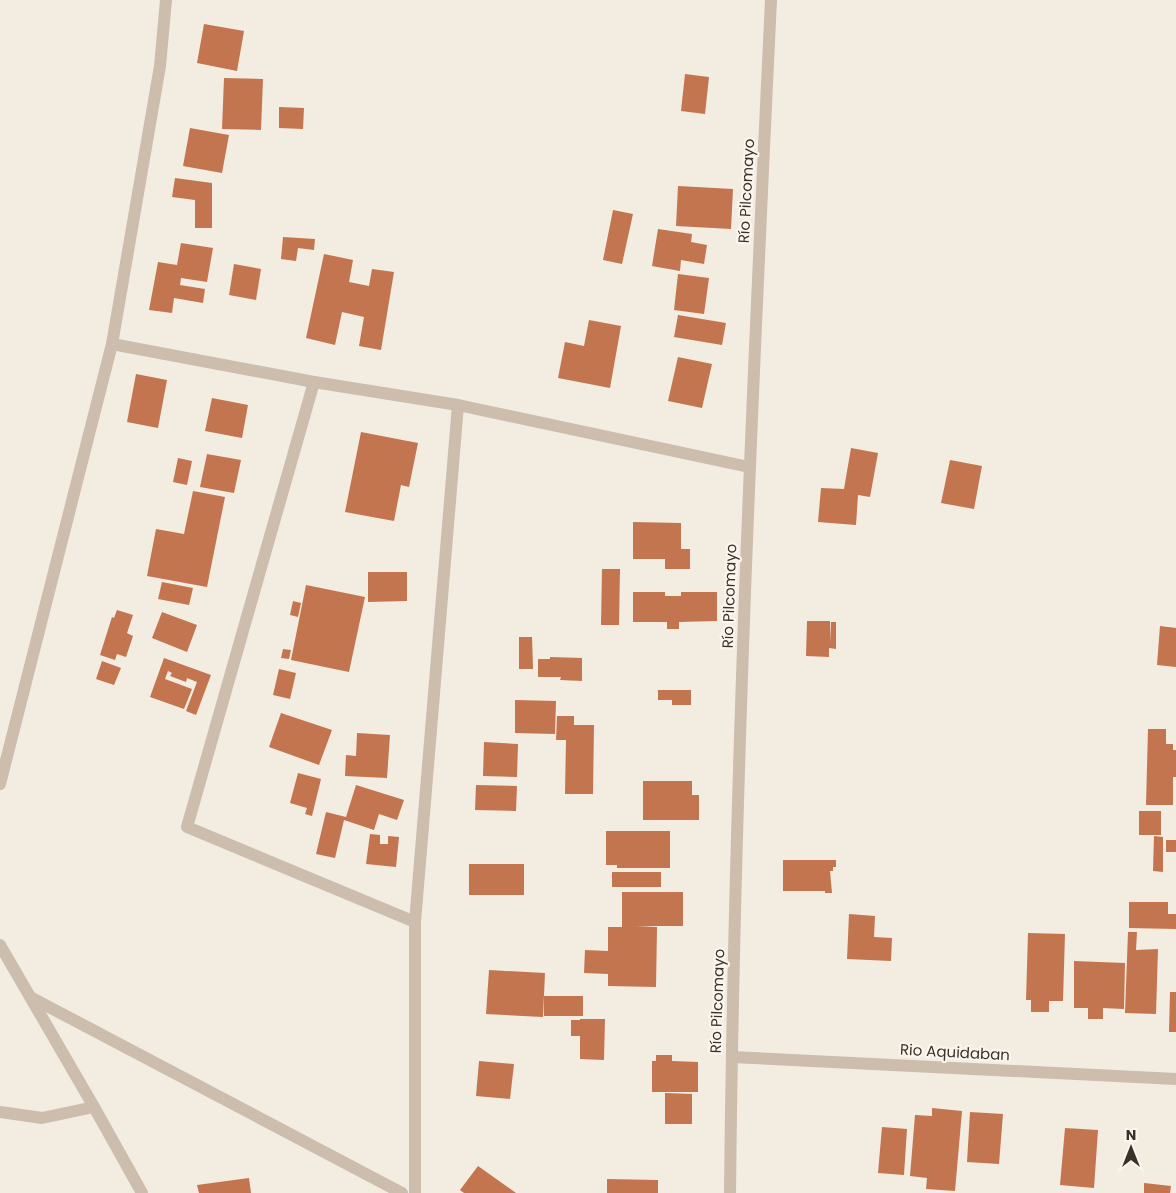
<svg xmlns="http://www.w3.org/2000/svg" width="1176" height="1193" font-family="Poppins,sans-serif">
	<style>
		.building { fill: #c3754f }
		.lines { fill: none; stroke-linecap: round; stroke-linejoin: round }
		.minor { stroke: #ccbdad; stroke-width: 12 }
		.labels { text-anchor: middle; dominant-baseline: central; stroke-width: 4.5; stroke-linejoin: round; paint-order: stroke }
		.street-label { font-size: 15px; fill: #3a312b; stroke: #faf6ee }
	</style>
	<rect width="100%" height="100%" fill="#f3ece1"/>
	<g class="building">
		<polygon points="204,24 244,31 237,71 197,63"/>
		<polygon points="685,74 709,77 705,114 681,111"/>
		<polygon points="224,78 263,79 261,130 222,129"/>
		<polygon points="279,107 304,108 303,129 279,128"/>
		<polygon points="190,128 229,135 222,173 183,166"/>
		<polygon points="175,178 212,183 212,228 195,228 195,200 172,197"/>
		<polygon points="678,186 733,189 731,229 676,226"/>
		<polygon points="613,210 633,214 622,264 603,260"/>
		<polygon points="658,229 692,234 691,242 707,245 704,264 681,260 680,271 652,266"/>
		<polygon points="283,237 315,239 314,250 298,248 296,261 281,259"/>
		<polygon points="181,243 213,248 207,282 181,278 180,285 205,289 203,303 174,298 172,313 149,310 158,262 177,265"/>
		<polygon points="324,254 353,260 349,282 369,286 372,269 394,272 381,350 359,346 364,317 342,312 335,345 306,338"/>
		<polygon points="234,264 261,269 256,300 229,295"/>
		<polygon points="678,274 709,278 704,314 674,310"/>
		<polygon points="678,315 726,323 722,345 674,337"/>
		<polygon points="589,320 621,326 610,388 558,378 565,342 584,346"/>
		<polygon points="678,357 712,364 702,408 668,401"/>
		<polygon points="136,374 167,380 158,428 127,422"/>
		<polygon points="212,398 248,405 242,438 205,431"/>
		<polygon points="361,432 418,443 409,487 401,485 394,521 345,512"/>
		<polygon points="851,448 878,453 870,497 858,495 856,525 818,522 821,488 844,489"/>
		<polygon points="207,454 241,460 234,493 200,487"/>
		<polygon points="178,458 192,461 187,485 173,482"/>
		<polygon points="950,460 982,466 974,509 941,503"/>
		<polygon points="193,491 225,497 207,587 147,576 156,529 184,534"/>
		<polygon points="633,522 681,523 681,549 690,549 690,569 665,569 665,559 633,559"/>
		<polygon points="602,569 620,569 619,625 601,625"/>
		<polygon points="368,572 407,572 407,601 368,602"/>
		<polygon points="162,582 193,588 189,605 158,599"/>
		<polygon points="306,585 365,597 349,672 291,660"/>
		<polygon points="633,592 665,592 665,596 681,596 681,592 717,592 717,621 679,622 679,629 667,629 667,622 633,622"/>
		<polygon points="293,601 301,603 298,617 290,615"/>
		<polygon points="117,610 133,615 127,633 133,636 126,657 117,654 115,660 100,655 112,617 114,618"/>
		<polygon points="162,612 197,625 187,652 152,638"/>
		<polygon points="807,621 830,621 830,643 831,622 836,622 836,649 829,648 829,657 806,656"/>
		<polygon points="1160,626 1176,628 1176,667 1157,665"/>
		<polygon points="519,637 532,637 533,669 519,669"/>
		<polygon points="283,649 291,650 289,659 281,658"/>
		<polygon points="550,657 582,658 582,681 560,680 561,677 538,677 538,659 550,659"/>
		<polygon points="164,658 211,675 196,715 186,711 197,682 187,678 186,682 170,676 172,673 168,671 165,679 192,689 184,709 150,697"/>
		<polygon points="102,661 121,668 114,685 96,679"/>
		<polygon points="279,669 296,673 290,699 273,695"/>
		<polygon points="658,690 691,690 691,705 672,705 672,700 658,700"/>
		<polygon points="515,700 556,701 555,734 515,733"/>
		<polygon points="281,713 332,730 319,765 269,747"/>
		<polygon points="557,716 574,716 574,725 594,725 593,794 565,794 566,740 556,740"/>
		<polygon points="1148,729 1166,729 1166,744 1173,744 1173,750 1176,750 1176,777 1173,777 1173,805 1146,805"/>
		<polygon points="357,733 390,735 387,778 345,776 346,755 356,756"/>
		<polygon points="484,742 518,744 517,777 483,776"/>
		<polygon points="298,773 321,779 312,816 305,814 307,808 290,803"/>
		<polygon points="643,781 692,781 692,795 699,795 699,820 643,820"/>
		<polygon points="356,785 404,800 397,820 379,814 374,830 344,820 335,858 316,854 326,812 346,817"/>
		<polygon points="476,785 517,786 516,811 475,810"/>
		<rect x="1139" y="811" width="22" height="24"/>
		<polygon points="606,831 670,831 670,868 617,868 617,865 606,865"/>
		<polygon points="370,834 380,835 380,844 388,844 388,836 399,837 396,867 366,864"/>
		<polygon points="1154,836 1163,837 1163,872 1153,871"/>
		<rect x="1166" y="840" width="10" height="12"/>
		<polygon points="783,860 836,860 836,867 833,867 833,871 830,871 832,893 825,893 825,891 783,891"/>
		<rect x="469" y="864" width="55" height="31"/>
		<rect x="612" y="872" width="49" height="15"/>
		<polygon points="622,892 683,892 683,926 636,926 657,927 656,987 608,986 608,974 584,973 585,950 608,951 608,927 622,927"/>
		<polygon points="1129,902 1168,902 1168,914 1176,914 1176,929 1129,928"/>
		<polygon points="849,914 875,916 874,937 892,938 891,961 847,959"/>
		<polygon points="1128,932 1137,932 1136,950 1158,949 1156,1014 1125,1013"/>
		<polygon points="1028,933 1065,934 1063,1001 1049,1001 1049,1012 1031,1012 1031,1000 1026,1000"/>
		<polygon points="1074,961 1125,963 1124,1009 1103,1008 1103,1019 1088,1019 1088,1008 1074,1008"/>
		<polygon points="489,970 545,973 543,1017 486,1014"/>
		<polygon points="1170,992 1176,992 1176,1032 1169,1032"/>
		<rect x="544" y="996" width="39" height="20"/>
		<polygon points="580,1019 605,1019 604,1060 580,1059 580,1036 571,1036 571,1020 580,1020"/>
		<polygon points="656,1055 672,1055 672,1061 698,1062 698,1092 652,1092 652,1061 656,1061"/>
		<polygon points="479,1061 514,1064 510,1099 476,1096"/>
		<polygon points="665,1093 692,1094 692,1124 665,1124"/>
		<polygon points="932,1108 962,1111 955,1191 926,1189 927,1178 910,1176 915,1115 932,1116"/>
		<polygon points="970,1112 1003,1114 999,1164 967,1162"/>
		<polygon points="882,1127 907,1129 904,1175 878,1173"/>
		<polygon points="1065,1128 1098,1130 1094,1188 1060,1185"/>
		<polygon points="478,1166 516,1193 464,1193 460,1190"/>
		<polygon points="249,1178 251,1193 199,1193 197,1185"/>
		<polygon points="607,1179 658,1180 658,1193 607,1193"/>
		<polygon points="1144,1183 1171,1186 1170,1193 1144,1193"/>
	</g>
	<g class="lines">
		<g class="minor">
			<polyline points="112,344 314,382 458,405 749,467"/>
			<polyline points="314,382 187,827 415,922"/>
			<polyline points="0,784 112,344 160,66 166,0"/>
			<polyline points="0,945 94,1107 142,1193"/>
			<polyline points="32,998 402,1193"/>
			<polyline points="732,1057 1176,1079"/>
			<polyline points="0,1112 42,1118 94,1107"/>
			<polyline points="415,1193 415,922 458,405"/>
			<path d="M 730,1193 C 734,795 752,397 771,0"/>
		</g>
	</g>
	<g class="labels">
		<g class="street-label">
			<text transform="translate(746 191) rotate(-87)">Río Pilcomayo</text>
			<text transform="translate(729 596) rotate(-88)">Río Pilcomayo</text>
			<text transform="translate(717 1001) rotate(-88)">Río Pilcomayo</text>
			<text transform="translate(955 1052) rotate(3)">Rio Aquidaban</text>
		</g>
	</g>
	<g transform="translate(1131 1148)" stroke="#faf6ee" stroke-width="4" paint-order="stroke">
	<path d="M0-4L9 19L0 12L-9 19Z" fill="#3a312b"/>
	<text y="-8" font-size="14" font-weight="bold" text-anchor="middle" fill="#3a312b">N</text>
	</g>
</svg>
